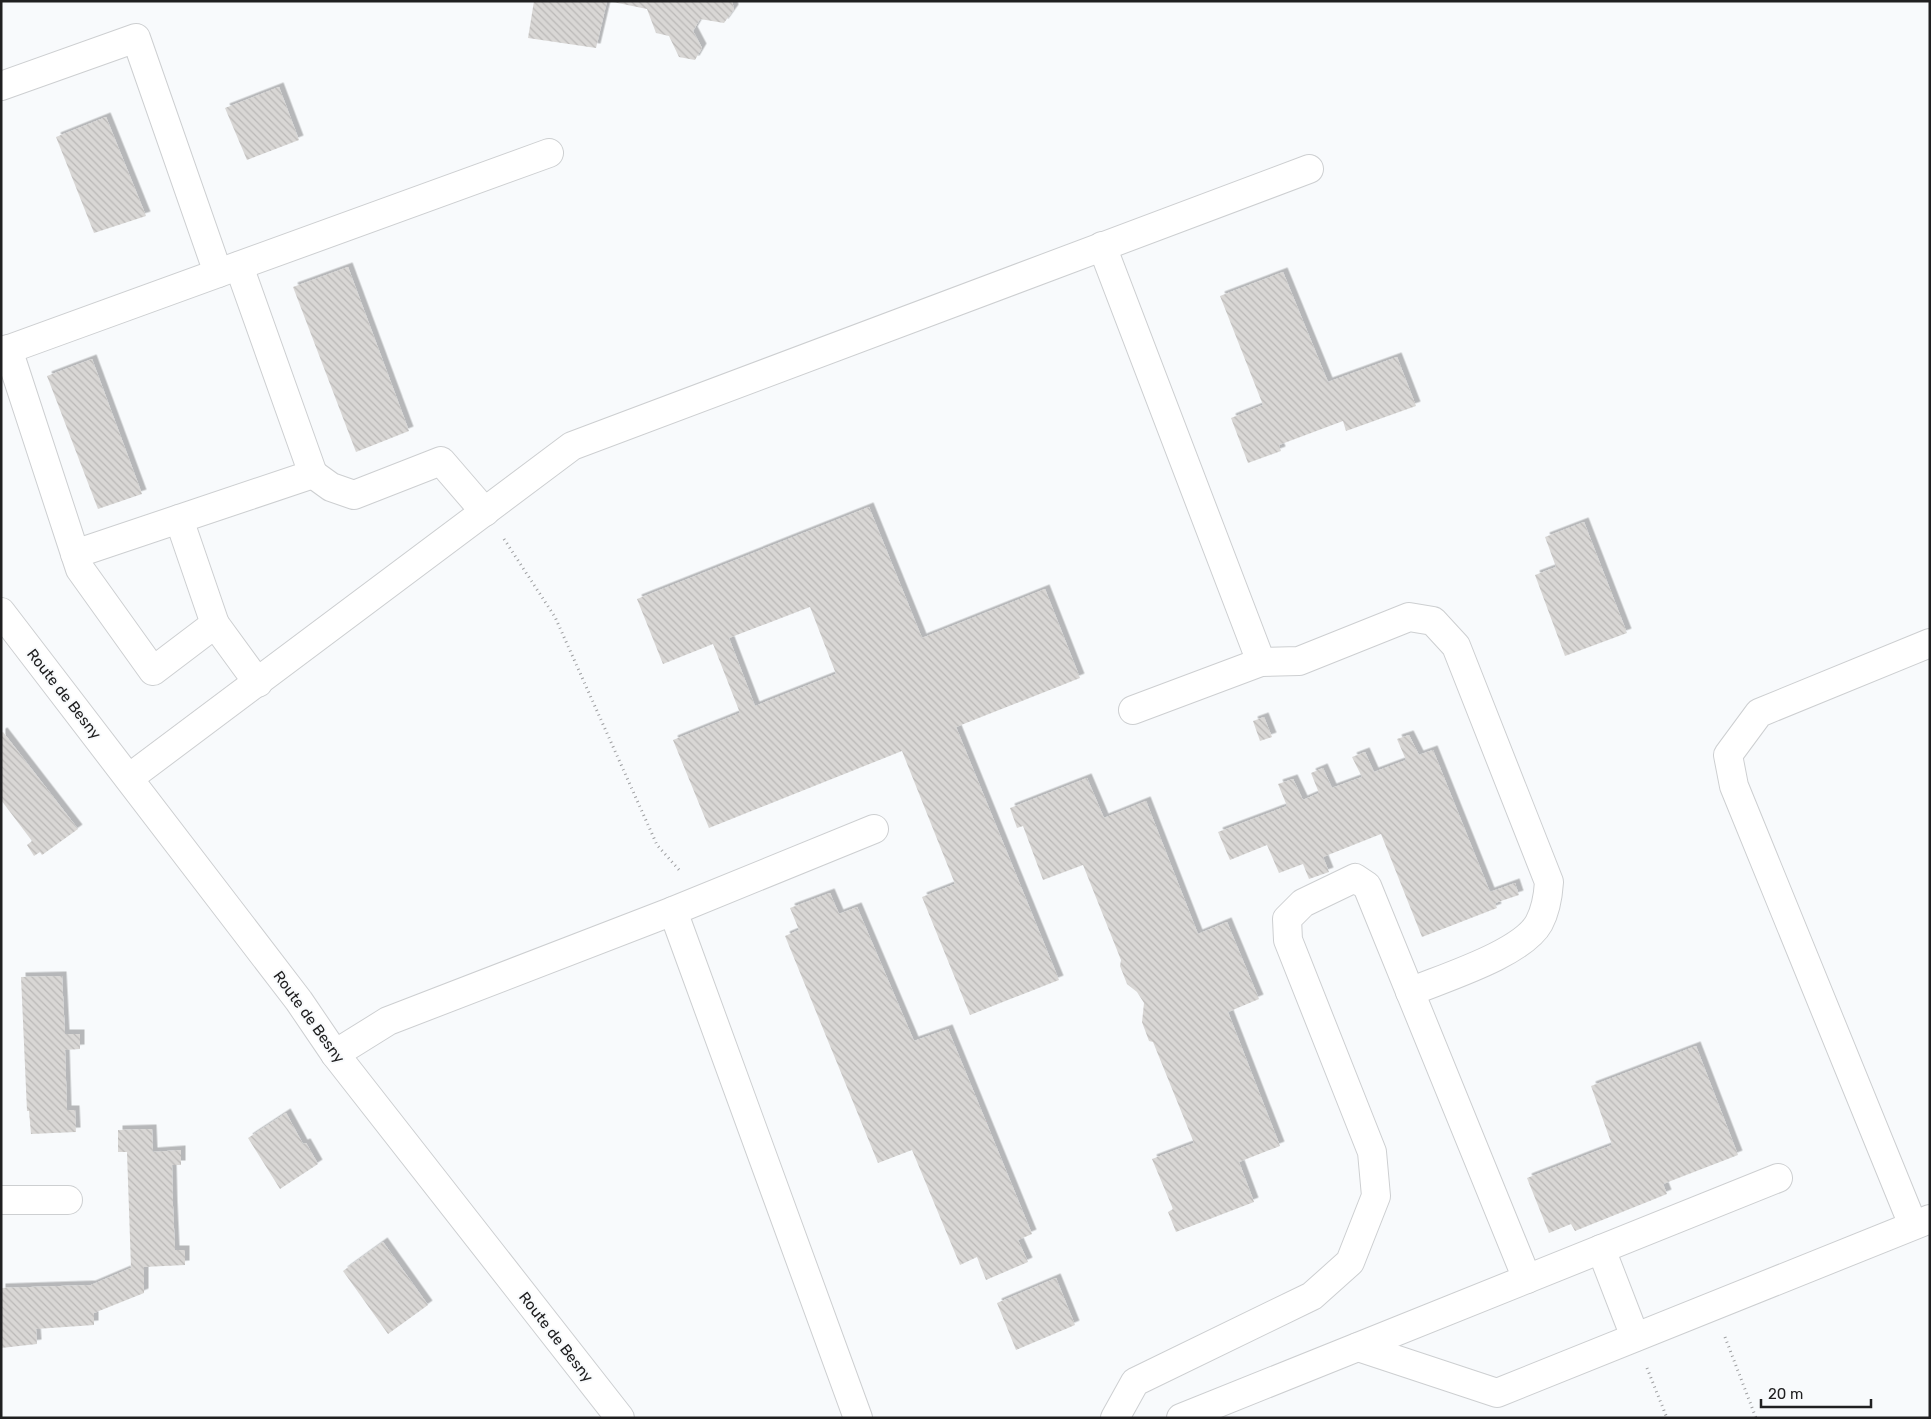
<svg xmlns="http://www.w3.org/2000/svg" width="1931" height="1419" font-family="Rubik,sans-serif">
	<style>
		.building { fill: url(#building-back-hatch); fill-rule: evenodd; filter: url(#shadow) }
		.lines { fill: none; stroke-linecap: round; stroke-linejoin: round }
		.minor-casing { stroke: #cdcfd1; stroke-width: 30 }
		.major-casing { stroke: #cdcfd1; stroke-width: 30 }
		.path { stroke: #9e9fa1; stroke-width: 3; stroke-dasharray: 1 4; stroke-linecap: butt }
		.minor { stroke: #fff; stroke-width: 28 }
		.major { stroke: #fff; stroke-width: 28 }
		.labels { text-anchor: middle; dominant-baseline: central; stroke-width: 4; stroke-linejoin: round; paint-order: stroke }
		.street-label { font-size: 15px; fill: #202021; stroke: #f8fafc }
	</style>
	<defs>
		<pattern id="building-back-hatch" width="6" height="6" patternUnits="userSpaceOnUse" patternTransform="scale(1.25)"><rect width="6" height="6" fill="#d9d7d5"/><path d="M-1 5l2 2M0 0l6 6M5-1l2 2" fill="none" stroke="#bab8b7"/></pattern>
		<filter id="shadow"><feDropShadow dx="4.5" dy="-4.5" stdDeviation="0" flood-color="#0004"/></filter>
	</defs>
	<rect width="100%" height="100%" fill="#f8fafc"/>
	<g class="building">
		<polygon points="534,1 607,1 596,48 528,38"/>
		<polygon points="608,1 732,1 734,9 724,23 700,19 693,31 702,48 695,60 679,57 669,36 656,33 647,9"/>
		<polygon points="279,87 299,140 247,160 225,108"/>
		<polygon points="106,117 146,216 94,233 56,137"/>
		<polygon points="348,267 409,431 356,452 293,287"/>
		<polygon points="1283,272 1328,382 1397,357 1416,406 1346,431 1343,421 1279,445 1281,451 1248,463 1231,418 1263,405 1220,296"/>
		<polygon points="92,359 142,494 98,509 47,376"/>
		<path d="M 869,507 L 922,638 L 1045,589 L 1080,678 L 956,727 L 1059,980 L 970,1015 L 922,897 L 955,884 L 902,751 L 709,828 L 673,740 L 740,713 L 713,644 L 663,664 L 637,599 ZM 810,607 L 836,674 L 755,706 L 729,638 Z"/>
		<polygon points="1584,522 1627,633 1565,656 1535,575 1556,567 1545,537"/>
		<polygon points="1264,717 1272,737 1260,741 1253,721"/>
		<polygon points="3,732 78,829 42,855 40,852 34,856 27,845 32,841 1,800 1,733"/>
		<polygon points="1409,735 1419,755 1433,750 1490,892 1515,883 1519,895 1495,903 1497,908 1422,937 1381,834 1323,857 1329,872 1309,879 1303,864 1279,873 1267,845 1230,860 1218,832 1287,806 1278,784 1293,779 1303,800 1319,793 1311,773 1323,768 1332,788 1362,777 1352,757 1365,752 1374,772 1406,760 1397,739"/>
		<polygon points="1087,778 1104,818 1146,801 1198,934 1227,922 1259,999 1228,1012 1280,1146 1239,1162 1254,1202 1176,1232 1168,1212 1173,1209 1152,1159 1194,1143 1153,1042 1149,1041 1142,1022 1144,1003 1137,992 1127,984 1120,966 1121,960 1083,865 1043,880 1023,826 1017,828 1010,808"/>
		<polygon points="830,893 839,914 857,907 914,1041 948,1029 1032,1234 1018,1240 1028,1262 986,1280 977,1257 960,1265 912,1150 878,1163 785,936 799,930 790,908"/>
		<polygon points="62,976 65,1034 80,1034 80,1049 65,1050 67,1110 75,1110 76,1132 31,1134 29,1111 27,1111 21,977"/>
		<polygon points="1696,1046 1738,1155 1663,1184 1667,1194 1575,1231 1571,1224 1549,1233 1527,1178 1612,1145 1591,1086"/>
		<polygon points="286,1113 303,1144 306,1143 318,1164 280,1189 248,1138"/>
		<polygon points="152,1129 153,1152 181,1150 181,1165 172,1165 173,1206 175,1250 185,1250 185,1265 144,1267 144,1293 94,1313 94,1325 36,1329 37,1344 1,1348 1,1288 91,1285 131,1268 127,1152 118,1152 118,1130"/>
		<polygon points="383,1242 428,1305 388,1334 343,1271"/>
		<polygon points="1056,1278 1075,1325 1016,1350 997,1303"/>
	</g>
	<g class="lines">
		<g class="minor-casing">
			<g id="minor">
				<polyline points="1,86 136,38 218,273"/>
				<polyline points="1102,246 1261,662"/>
				<polyline points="8,349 80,569 153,671 215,624 258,683"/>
				<polyline points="1,352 549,153"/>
				<polyline points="313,474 331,487 354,495 441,461 485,512"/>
				<polyline points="179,519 313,474 239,266"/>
				<polyline points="75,554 179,519 215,624"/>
				<path d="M 1133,710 L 1261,662 L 1299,661 L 1409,617 L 1433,621 L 1456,646 L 1549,882 C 1548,897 1546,910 1539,923 C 1522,954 1443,978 1410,992"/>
				<polyline points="129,778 572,446 1309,169"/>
				<polyline points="335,1054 388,1021 673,911"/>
				<polyline points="1,1200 68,1200"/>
				<polyline points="1913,1225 1734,786 1728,755 1759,713 1930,643"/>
				<polyline points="1601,1249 1635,1337"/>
				<polyline points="1358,1347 1497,1393 1930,1219"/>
				<polyline points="858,1418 673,911 874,829"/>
				<polyline points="1115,1418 1135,1382 1312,1296 1350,1262 1376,1196 1372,1152 1288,940 1287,919 1303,903 1355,878 1367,886 1527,1279"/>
				<polyline points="1181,1418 1778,1178"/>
			</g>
		</g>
		<g class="major-casing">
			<polyline id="major" points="1,612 299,1001 335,1054 620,1418"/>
		</g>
		<g class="path">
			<polyline points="504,539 555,617 657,845 681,872"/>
			<polyline points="1725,1337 1756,1418"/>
			<polyline points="1647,1368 1667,1418"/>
		</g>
		<use href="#minor" class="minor"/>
		<use href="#major" class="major"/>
	</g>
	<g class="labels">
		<g class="street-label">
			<text transform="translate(64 694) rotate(52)">Route de Besny</text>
			<text transform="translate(309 1017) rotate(54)">Route de Besny</text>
			<text transform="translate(556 1337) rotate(52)">Route de Besny</text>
		</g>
	</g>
	<rect width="1931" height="1419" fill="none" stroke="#202021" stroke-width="5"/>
	<path d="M1761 1399v8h110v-8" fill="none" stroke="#202021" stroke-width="2.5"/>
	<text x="1768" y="1399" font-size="15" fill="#202021" stroke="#f8fafc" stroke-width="4" paint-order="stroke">20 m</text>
</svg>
